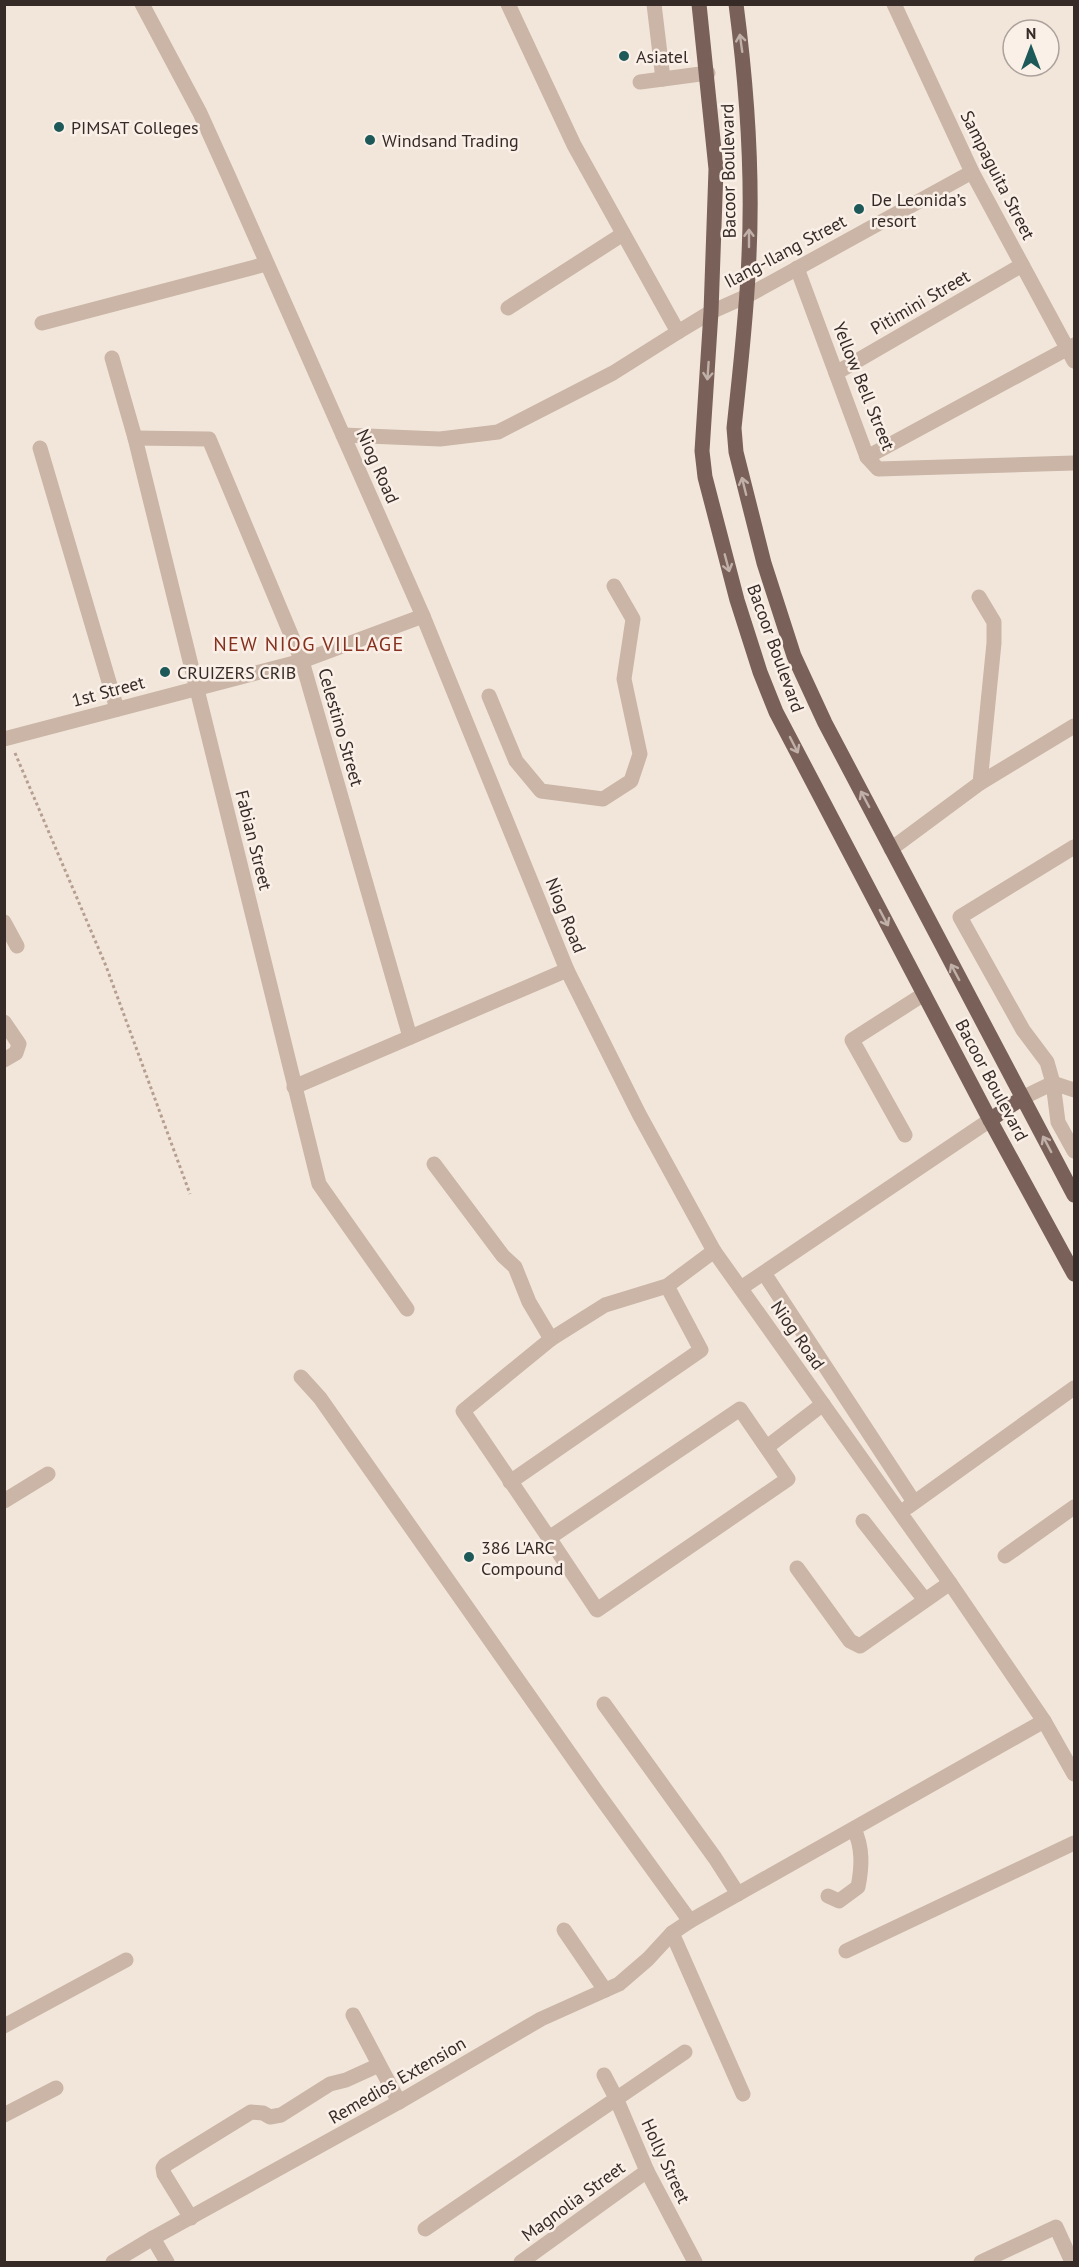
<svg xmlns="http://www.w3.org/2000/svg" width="1079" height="2267" font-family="'PT Sans',sans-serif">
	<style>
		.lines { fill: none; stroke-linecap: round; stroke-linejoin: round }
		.path { stroke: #b69f91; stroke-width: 3; stroke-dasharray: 3 3; stroke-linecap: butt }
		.minor { stroke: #cab5a7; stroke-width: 15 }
		.major { stroke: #796159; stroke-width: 15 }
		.oneway { stroke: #c0b0a8 }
		.poi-dot { fill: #1d5958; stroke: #faf0e8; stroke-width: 2 }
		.labels { text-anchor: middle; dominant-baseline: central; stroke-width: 5; stroke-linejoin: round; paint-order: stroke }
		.poi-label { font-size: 18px; fill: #372b28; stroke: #faf0e8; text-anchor: start }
		.street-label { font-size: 18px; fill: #372b28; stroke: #faf0e8 }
		.neighbourhood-label { font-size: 20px; letter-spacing: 1.5px; fill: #863120; stroke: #faf0e8 }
	</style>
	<rect width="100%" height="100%" fill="#f2e6db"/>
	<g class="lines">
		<polyline class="path" points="15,753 106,966 190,1194"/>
		<g class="minor">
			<polyline points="142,4 200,113 228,175 423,616 567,970 639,1114 714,1251 950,1583 1044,1721 1074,1774"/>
			<polyline points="508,4 574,145 678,332"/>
			<polyline points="654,4 663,79 708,73"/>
			<polyline points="894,4 972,172 1074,361"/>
			<polyline points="640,82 663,79"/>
			<polyline points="797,268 867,457 878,469 1074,463"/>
			<polyline points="508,308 623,234"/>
			<polyline points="42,323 266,264"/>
			<polyline points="112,358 135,438 319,1184 407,1309"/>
			<polyline points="836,373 1022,265"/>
			<polyline points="343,435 440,439 498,432 613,373 678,332 711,312 747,296 972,172"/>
			<polyline points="135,438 209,439 302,661 410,1037"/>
			<polyline points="40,448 117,709"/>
			<polyline points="867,457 1074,345"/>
			<polyline points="489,696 516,761 541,791 603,799 631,781 640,754 624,679 633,619 614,586"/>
			<polyline points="4,739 302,661 423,616"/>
			<polyline points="980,783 1074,726"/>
			<polyline points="1074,847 960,917 1023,1030 1047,1062 1053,1083 1058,1122 1074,1151"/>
			<polyline points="891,849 980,783 994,643 994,622 979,597"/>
			<polyline points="4,922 17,946"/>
			<polyline points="4,1022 19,1044 16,1053 4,1060"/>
			<polyline points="294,1087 567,970"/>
			<polyline points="1022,1098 1053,1083 1074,1090"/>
			<polyline points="905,1135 852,1040 924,994"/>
			<polyline points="434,1164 503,1256 515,1267 529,1302 551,1339 605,1305 667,1286 714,1251"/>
			<polyline points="764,1273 914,1502"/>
			<polyline points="741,1288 990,1120"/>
			<polyline points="301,1377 320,1398 596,1791 690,1921"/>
			<polygon points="740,1409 788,1479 597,1610 549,1538"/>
			<polyline points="767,1447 823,1404"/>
			<polyline points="510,1482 701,1350 667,1286"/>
			<polyline points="4,1501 48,1474"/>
			<polyline points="908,1507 1074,1388"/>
			<polyline points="863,1521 925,1600"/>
			<polyline points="549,1538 463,1411 551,1339"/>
			<polyline points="1005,1556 1074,1507"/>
			<polyline points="797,1568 850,1641 860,1646 950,1583"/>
			<polyline points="604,1704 715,1858 738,1894"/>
			<path d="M 828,1896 L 839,1901 L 858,1887 C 862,1867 863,1848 854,1829"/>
			<polyline points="564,1930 605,1990"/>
			<polyline points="672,1933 743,2094"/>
			<polyline points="846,1951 1074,1843"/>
			<polyline points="353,2015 399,2102"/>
			<polyline points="4,2026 126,1960"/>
			<polyline points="604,2075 616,2098 647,2171 695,2262"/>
			<polyline points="4,2115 56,2088"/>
			<polyline points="191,2218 164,2174 163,2168 165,2165 251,2112 263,2113 270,2117 281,2115 330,2084 346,2080 379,2065"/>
			<polyline points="425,2229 685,2052"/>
			<polyline points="153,2238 167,2262"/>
			<polyline points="113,2262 153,2238 399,2102 541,2019 619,1984 648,1959 672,1933 690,1921 1044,1721"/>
			<polyline points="521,2262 647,2171"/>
			<polyline points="981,2262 1056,2227 1072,2262"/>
		</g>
		<g class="major">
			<polyline points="699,4 716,169 711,312 702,451 705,477 737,600 760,672 776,712 990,1120 1074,1274"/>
			<path d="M 736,4 C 747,88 753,171 749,255 C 747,313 740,371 734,428 L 736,452 L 764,563 L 794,656 L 825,723 L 1074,1195"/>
			<polyline points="990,1120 1022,1098"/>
		</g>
	</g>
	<defs><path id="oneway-shaft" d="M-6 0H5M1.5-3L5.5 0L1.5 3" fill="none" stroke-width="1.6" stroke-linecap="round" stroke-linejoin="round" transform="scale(1.5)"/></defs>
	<g class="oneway">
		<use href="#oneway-shaft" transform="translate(741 43) rotate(-98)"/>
		<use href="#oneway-shaft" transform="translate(749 238) rotate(-90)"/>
		<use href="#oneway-shaft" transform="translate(708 371) rotate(94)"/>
		<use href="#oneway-shaft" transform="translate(744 486) rotate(-104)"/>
		<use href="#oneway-shaft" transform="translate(727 563) rotate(75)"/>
		<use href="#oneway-shaft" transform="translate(794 745) rotate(63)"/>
		<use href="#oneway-shaft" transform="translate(865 799) rotate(-118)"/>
		<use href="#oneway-shaft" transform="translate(884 918) rotate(62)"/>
		<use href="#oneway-shaft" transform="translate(955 972) rotate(-118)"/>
		<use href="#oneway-shaft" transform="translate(1047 1144) rotate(-118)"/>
	</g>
	<g class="poi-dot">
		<circle cx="624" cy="56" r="6"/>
		<circle cx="59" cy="127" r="6"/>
		<circle cx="370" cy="140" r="6"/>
		<circle cx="859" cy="209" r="6"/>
		<circle cx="165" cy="672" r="6"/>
		<circle cx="469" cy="1557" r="6"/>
	</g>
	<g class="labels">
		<g class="poi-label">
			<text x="636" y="56">Asiatel</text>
			<text x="71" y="127">PIMSAT Colleges</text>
			<text x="382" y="140">Windsand Trading</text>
			<text x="871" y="199">De Leonida’s<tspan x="871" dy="21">resort</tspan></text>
			<text x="177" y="672">CRUIZERS CRIB</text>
			<text x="481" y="1547">386 L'ARC<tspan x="481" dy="21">Compound</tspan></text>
		</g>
		<g class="street-label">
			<text transform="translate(728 171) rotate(-91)">Bacoor Boulevard</text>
			<text transform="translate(998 175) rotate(63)">Sampaguita Street</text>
			<text transform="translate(785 251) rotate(-28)">Ilang-Ilang Street</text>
			<text transform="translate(920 302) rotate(-30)">Pitimini Street</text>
			<text transform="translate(864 386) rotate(68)">Yellow Bell Street</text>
			<text transform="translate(378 466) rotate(66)">Niog Road</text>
			<text transform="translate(776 648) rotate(70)">Bacoor Boulevard</text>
			<text transform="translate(108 691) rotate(-15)">1st Street</text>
			<text transform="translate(341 727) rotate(74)">Celestino Street</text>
			<text transform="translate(254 840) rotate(76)">Fabian Street</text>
			<text transform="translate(566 915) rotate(68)">Niog Road</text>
			<text transform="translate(992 1080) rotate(62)">Bacoor Boulevard</text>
			<text transform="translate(798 1335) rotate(55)">Niog Road</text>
			<text transform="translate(397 2080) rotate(-30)">Remedios Extension</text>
			<text transform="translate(666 2161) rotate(65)">Holly Street</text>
			<text transform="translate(573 2201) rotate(-36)">Magnolia Street</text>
		</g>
		<g class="neighbourhood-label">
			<text x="309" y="644">NEW NIOG VILLAGE</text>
		</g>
	</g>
	<rect width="1079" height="2267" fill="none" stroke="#372b28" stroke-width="12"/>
	<g transform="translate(1031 48)"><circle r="28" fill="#faf0e8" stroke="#aca19b" stroke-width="1.5"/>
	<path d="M0-4.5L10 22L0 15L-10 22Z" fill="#1d5958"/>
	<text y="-9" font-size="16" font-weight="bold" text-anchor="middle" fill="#372b28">N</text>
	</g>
</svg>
